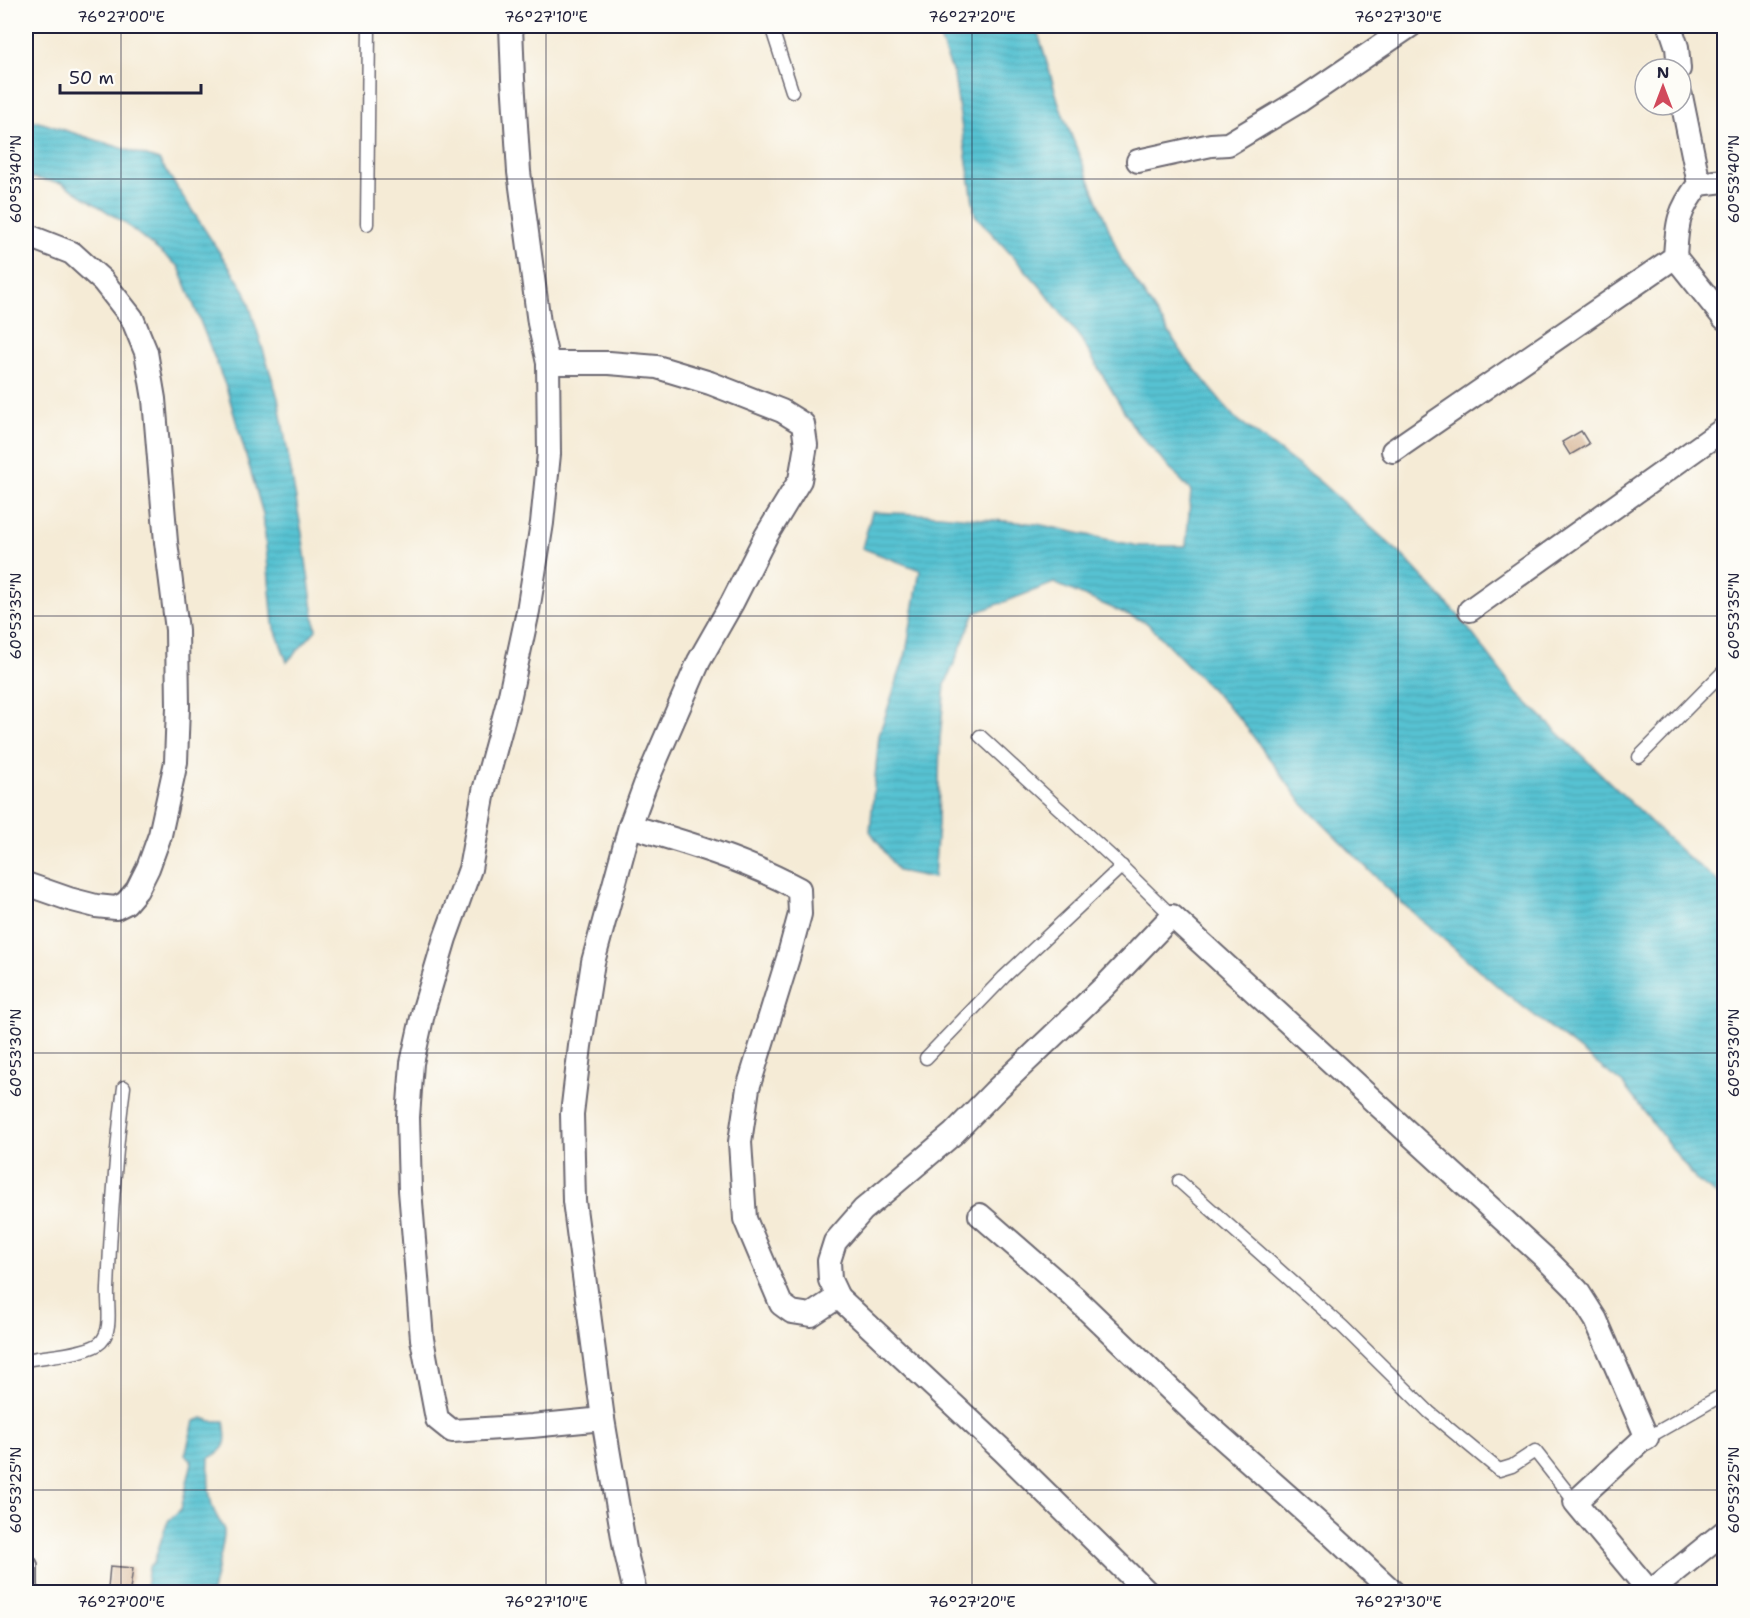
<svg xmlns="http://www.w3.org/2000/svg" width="1750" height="1618" font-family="'Shantell Sans',sans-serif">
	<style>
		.water { fill: url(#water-rules); stroke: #3c7286; stroke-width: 1.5 }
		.building { fill: #d3ae8c }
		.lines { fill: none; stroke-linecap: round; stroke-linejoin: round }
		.lane-casing { stroke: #6c6871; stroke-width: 15 }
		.street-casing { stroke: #6c6871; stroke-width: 26 }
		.lane { stroke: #fff; stroke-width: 12 }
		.street { stroke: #fff; stroke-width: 22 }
		.ticks { fill: none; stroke: #22223b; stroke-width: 1.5; stroke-opacity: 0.45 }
		.neatline { fill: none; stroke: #22223b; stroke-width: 2 }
		.ticks-label { font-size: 15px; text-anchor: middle; fill: #22223b }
	</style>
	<defs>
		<pattern id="water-rules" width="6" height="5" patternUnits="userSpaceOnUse" patternTransform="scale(1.5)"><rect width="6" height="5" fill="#57c2d2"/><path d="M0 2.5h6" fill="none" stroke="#4ba6b5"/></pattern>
	</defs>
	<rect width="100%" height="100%" fill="#fdfcf7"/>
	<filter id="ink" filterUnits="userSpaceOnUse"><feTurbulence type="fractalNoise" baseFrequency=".0167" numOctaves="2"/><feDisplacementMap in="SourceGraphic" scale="12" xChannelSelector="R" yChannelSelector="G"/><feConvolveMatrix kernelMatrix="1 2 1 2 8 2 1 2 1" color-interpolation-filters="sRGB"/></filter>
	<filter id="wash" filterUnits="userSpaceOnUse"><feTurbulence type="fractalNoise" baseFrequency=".008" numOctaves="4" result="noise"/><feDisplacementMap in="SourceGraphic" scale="24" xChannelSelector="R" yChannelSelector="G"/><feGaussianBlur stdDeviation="1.35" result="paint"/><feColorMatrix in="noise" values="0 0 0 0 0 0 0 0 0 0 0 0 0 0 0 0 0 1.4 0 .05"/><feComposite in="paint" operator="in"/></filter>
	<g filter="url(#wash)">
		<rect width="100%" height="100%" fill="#f5ebd6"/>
		<g class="water">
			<polygon points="935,26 1036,26 1060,107 1121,259 1185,357 1234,417 1318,480 1403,556 1458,615 1518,694 1684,854 1724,886 1724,1200 1696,1180 1623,1084 1503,991 1402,903 1302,803 1241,720 1147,623 1054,583 975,613 945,685 940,739 938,825 934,878 898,871 870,831 879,735 906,653 920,570 862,548 872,512 939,515 1037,524 1138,546 1186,546 1191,491 1136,431 1081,339 1040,286 975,215 954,76"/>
			<polygon points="26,121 36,121 159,160 245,291 278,398 302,533 316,630 287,662 273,623 263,514 227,390 179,267 122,221 62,183 26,177"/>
			<path d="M 203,1418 L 211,1421 L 224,1421 C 227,1441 229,1448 209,1458 C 208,1482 207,1508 224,1527 L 224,1536 L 221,1553 L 212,1592 L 145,1592 L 149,1567 L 154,1562 L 165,1528 L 169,1520 L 181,1509 L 192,1462 L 185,1455 L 194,1421 Z"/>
		</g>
		<g id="blocks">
			<g class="building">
				<polygon points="1581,431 1589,444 1570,455 1562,442"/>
				<polygon points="110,1566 133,1568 130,1590 108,1588"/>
			</g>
		</g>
	</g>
	<g filter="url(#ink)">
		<use href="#blocks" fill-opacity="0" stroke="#6c6871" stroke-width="1.5"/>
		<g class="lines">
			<g class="lane-casing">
				<g id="lane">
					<polyline points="771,26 792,91"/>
					<polyline points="367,224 369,26"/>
					<polyline points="980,736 1114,859 1172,916"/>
					<polyline points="1639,757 1724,671"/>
					<polyline points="926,1058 1004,977 1122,866"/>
					<polyline points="1179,1181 1343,1327 1429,1412 1499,1470 1512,1466 1535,1451 1575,1502"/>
					<path d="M 26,1360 C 43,1356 89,1354 101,1342 C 113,1329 107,1306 108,1289 C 111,1221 115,1154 124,1087"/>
					<polyline points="1647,1438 1724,1394"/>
				</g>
			</g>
			<g class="street-casing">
				<g id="street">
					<polyline points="511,26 513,79 519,172 539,323 548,363 549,454 542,523 528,611 510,695 484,791 470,869 445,938 424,1009 412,1063 408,1117 410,1190 422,1339 437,1419 452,1431 532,1426 603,1419"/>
					<polyline points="1670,26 1677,47 1679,69"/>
					<polyline points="1138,161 1211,145 1228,144 1301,100 1410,26"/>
					<polyline points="1699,184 1724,181"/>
					<polyline points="26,235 72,253 103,281 132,318 146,352 154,399 166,542 177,630 178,707 176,762 160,835 148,868 137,890 126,903 116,908 96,906 69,899 26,884"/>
					<polyline points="1675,257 1724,318"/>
					<polyline points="548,363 609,363 657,367 710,383 782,411 803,424 806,445 800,480 766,536 732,603 699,661 645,785 630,826 593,962 580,1046 572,1114 574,1201 603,1419 625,1549 635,1592"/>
					<path d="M 1393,451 L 1675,257 C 1677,223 1678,211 1699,184 L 1681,96"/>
					<polyline points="1470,610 1724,429"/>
					<path d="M 630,826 C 688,843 746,860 799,889 L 800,914 L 788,958 L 748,1088 L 740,1142 L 745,1219 L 781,1304 L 792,1312 L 811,1315 L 838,1297 L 1002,1450 L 1147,1592"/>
					<polyline points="980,1215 1074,1297 1200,1418 1333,1536 1393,1592"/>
					<polyline points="838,1297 830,1280 829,1261 835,1242 863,1210 953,1134 994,1092 1104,987 1172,916 1545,1258 1577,1290 1596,1320 1647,1438 1641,1441 1575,1502 1650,1592"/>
					<polyline points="26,1566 26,1592"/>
					<polyline points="1650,1592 1724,1532"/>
				</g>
			</g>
			<use href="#lane" class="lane"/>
			<use href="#street" class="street"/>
		</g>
	</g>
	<path class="ticks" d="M 121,26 L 121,1592M 546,26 L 546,1592M 972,26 L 972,1592M 1398,26 L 1398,1592M 26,179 L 1724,179M 26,616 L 1724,616M 26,1053 L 1724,1053M 26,1490 L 1724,1490"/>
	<rect width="1750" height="1618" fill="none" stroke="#fdfcf7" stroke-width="66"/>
	<g transform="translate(1663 87)"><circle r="28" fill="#fdfcf7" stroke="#a5a5ac" stroke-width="1.5"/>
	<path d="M0-4.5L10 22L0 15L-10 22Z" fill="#d1495b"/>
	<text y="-9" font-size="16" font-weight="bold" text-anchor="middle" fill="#22223b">N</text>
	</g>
	<path d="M60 84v9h141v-9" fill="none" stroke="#22223b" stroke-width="3"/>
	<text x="69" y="84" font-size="18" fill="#22223b" stroke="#fdfcf7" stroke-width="4.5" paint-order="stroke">50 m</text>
	<rect x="33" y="33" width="1684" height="1552" class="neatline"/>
	<g class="ticks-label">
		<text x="121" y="22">76°27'00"E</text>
		<text x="546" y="22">76°27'10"E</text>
		<text x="972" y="22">76°27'20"E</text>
		<text x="1398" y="22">76°27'30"E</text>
		<text transform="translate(16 179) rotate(-90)" y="5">60°53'40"N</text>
		<text transform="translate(1734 179) rotate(-90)" y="5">60°53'40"N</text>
		<text transform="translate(16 616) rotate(-90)" y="5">60°53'35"N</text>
		<text transform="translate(1734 616) rotate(-90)" y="5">60°53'35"N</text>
		<text transform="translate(16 1053) rotate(-90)" y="5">60°53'30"N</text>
		<text transform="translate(1734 1053) rotate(-90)" y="5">60°53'30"N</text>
		<text transform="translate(16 1490) rotate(-90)" y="5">60°53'25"N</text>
		<text transform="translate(1734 1490) rotate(-90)" y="5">60°53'25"N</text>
		<text x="121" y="1607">76°27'00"E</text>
		<text x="546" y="1607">76°27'10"E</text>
		<text x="972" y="1607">76°27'20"E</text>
		<text x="1398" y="1607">76°27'30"E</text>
	</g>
</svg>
